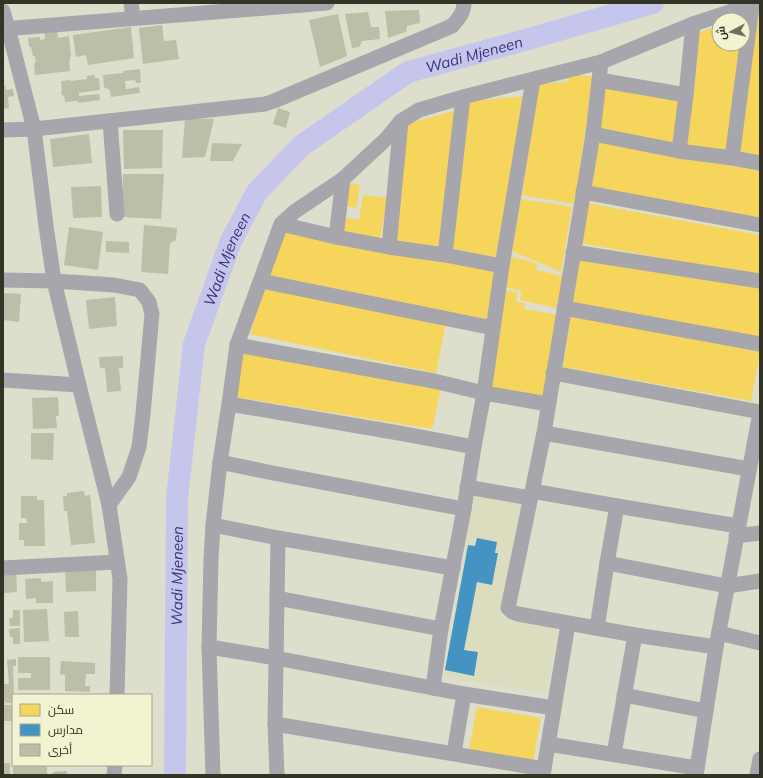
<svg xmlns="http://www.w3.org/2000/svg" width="763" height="778" font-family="Mulish,Cairo,sans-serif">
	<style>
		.built { fill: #dcddbe }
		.homes { fill: #f6d55c }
		.schools { fill: #4393c3 }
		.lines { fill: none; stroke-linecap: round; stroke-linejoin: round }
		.river { stroke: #c6c6ed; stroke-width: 22 }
		.building { fill: #bdbea8 }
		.minor { stroke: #a6a6ac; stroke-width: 15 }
		.labels { text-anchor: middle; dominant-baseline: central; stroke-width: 4; stroke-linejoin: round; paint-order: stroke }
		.water-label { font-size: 15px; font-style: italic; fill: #39307a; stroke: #f2f3d0 }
	</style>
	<rect width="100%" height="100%" fill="#dddecb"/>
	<polygon class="built" points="475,492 524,501 501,619 558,628 546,693 444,677"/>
	<g class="homes">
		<polygon points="759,12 760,12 760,159 738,155"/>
		<polygon points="719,26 719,44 742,44 727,152 685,146 700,32"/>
		<polygon points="570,75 594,76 574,204 522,195 538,84 567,82"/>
		<polygon points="603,85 680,99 672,144 598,129"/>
		<polygon points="525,96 498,258 451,248 470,101"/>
		<polygon points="458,110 438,249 394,240 406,124"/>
		<polygon points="598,142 760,171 760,220 592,189"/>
		<polygon points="348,183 360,185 356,208 344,206"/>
		<polygon points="363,195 387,198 380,240 340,233 343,217 359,220"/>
		<polygon points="521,199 572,207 561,272 512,251"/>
		<polygon points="587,203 760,235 760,276 580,243"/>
		<polygon points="283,229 496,272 487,319 268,277"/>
		<polygon points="511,257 537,263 536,270 563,276 556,308 520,300 522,291 505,287"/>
		<polygon points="578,258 760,288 760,333 759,339 570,305"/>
		<polygon points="264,289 446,323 436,373 250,334"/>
		<polygon points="504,290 518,293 516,302 525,303 524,309 558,315 545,398 488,388"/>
		<polygon points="571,316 760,352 751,401 563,367"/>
		<polygon points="242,351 441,389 432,429 235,397"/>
		<polygon points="477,707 541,718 533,762 469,751"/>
	</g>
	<polygon class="schools" points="477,538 497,542 495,553 498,553 492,585 477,582 464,650 478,652 474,676 445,670 468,545 475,546"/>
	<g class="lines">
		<path class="river" id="s1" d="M 175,775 L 177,498 L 194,344 L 231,241 L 257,192 L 301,146 L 408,72 L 525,40 L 653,3"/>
	</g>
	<g class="building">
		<polygon points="419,10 420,23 407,26 406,32 388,38 385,11"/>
		<polygon points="368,12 371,27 379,27 380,39 362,41 359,47 352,48 345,14"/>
		<polygon points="338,14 347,56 320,67 309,20"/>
		<polygon points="162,25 164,41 176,40 179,59 143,64 139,28"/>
		<polygon points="131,27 134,58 88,65 86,55 76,57 73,35"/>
		<polygon points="57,29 58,38 69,36 71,56 70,56 70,61 69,61 70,71 35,75 34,63 36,63 35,56 33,56 31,47 29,47 28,38 40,37 40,40 45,39 44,30"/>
		<polygon points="140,69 141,83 136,83 135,80 125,81 126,89 139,87 140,93 111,97 110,90 104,87 103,75 123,73 123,71"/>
		<polygon points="94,75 95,78 99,78 100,90 79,93 79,96 99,94 100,100 78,103 78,101 65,102 64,95 62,96 61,91 62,91 61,81 70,80 71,81 87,79 87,76"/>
		<polygon points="5,85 6,90 13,89 14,96 8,97 9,108 3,109 3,86"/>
		<polygon points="278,108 290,112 286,128 273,124"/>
		<polygon points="185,118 214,119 205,157 182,158"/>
		<polygon points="123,130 163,130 162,168 124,169"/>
		<polygon points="89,134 92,163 53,167 50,139"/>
		<polygon points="212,143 242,144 233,161 210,161"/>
		<polygon points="123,174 164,174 161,219 122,217"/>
		<polygon points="101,186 102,217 73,218 71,187"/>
		<polygon points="144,225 177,228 176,240 170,243 168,274 141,272"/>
		<polygon points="69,227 103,232 98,270 64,265"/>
		<polygon points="106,241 129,242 129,253 106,252"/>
		<polygon points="3,293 21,294 19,322 3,320"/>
		<polygon points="115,297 117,326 89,329 86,300"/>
		<polygon points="123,356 123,368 119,368 121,391 107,392 105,368 100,368 99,357"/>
		<polygon points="58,397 59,416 56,416 57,428 33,429 32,398"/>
		<polygon points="31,433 54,433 53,460 31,459"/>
		<polygon points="84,491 85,496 90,495 95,543 71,545 67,511 64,511 63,496 67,496 67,493"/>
		<polygon points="21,496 37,496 37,500 44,500 45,546 24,546 24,540 19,540 19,523 27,523 26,518 21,518"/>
		<polygon points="96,566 96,591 66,592 65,567"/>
		<polygon points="3,572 16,572 17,592 4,593"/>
		<polygon points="41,578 41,582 53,581 53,603 36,603 36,598 26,599 25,579"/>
		<polygon points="47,609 49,641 24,642 23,610"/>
		<polygon points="13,610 20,610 20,626 10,626 9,618 13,618"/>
		<polygon points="78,611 79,637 65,637 64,612"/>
		<polygon points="20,628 20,644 13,644 13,637 10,637 9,629"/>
		<polygon points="18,657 50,657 50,690 18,690 18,678 31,678 31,673 18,673"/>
		<polygon points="16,659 16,666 13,666 14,695 13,695 13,703 6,703 5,701 4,701 5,704 3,704 3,684 9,684 7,660"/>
		<polygon points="61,661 95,663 95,674 86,674 85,686 90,686 90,692 65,691 65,675 60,674"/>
		<rect x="3" y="705" width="10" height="16"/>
		<rect x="3" y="763" width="7" height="12"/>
		<rect x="13" y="765" width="34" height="10"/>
		<polygon points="67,771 67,775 53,775 53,772"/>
	</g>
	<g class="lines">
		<g class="minor">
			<polyline points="131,3 133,18"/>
			<polyline points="3,11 8,28 34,129 46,226 54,281 79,385 109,505 120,579 117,695"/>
			<polyline points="3,29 327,3"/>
			<polyline points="601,62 593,134 544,433 508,608 512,612 518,614 635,635 716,647"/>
			<polyline points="599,80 686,95"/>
			<polyline points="110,121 117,214"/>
			<path d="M 3,130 L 34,129 L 265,104 L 274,101 L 452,26 C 458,19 464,13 464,3"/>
			<polyline points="593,134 679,151 732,158 760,163"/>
			<polyline points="679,151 686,95 693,24"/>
			<polyline points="732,158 752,6"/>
			<polyline points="583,192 760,225"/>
			<polyline points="281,224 336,237 389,247 445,255 502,266"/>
			<polyline points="336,237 343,179"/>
			<polyline points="389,247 401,121"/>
			<polyline points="573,252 760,281"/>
			<polyline points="445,255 463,97"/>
			<polyline points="3,280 54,281 114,285 140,290 149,302 152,314 143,414 139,447 129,477 109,505"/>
			<polyline points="261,281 493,328"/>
			<polyline points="564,308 760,344"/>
			<polyline points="237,345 434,381 484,393 548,404"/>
			<polyline points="553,373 760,412"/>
			<polyline points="3,380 79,385"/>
			<polyline points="229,404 399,433 474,447"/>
			<polyline points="544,433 749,469"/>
			<polyline points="220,462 273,473 464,509"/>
			<polyline points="467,487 530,498"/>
			<polyline points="532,491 617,506 738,526"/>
			<polyline points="213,525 278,538 453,568"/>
			<polyline points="736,536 760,533"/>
			<polyline points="607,563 727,586 760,581"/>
			<polyline points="3,568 117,562"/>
			<polyline points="277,598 441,629"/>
			<polyline points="597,628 607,563 617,506"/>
			<polyline points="719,633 760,643"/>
			<polyline points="209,647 276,658 464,694 554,708"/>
			<polyline points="433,688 441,629 464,509 474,447 484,393 502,266 533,80"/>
			<polyline points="624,695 706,711"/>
			<polyline points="275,724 544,769"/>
			<polyline points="548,744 697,768"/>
			<polyline points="454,753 464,694"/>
			<polyline points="614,754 635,635"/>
			<polyline points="114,775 115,765"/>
			<polyline points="213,775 209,647 211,559 213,525 220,462 229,404 237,345 281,224 294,212 343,179 386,139 401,121 419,110 463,97 601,62 693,24 739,9 760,4"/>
			<polyline points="277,775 275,724 278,538"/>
			<polyline points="543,775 568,624"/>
			<polyline points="696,775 716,647 760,413"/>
			<polyline points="757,775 760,759"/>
		</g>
	</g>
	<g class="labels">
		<g class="water-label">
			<text stroke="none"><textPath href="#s1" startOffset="859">Wadi Mjeneen</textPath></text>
			<text stroke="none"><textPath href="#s1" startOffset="523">Wadi Mjeneen</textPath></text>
			<text stroke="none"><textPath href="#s1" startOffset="199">Wadi Mjeneen</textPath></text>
		</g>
	</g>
	<rect width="763" height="778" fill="none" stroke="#333326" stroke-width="8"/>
	<rect x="12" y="694" width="140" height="72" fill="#f2f3d0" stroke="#a6a68c"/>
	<rect x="20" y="704" width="20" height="12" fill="#f6d55c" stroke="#a6a68c"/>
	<text x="48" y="714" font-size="12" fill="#333326">سكن</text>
	<rect x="20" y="724" width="20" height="12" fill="#4393c3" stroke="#a6a68c"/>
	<text x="48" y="734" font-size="12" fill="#333326">مدارس</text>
	<rect x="20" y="744" width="20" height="12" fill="#bdbea8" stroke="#a6a68c"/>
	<text x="48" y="754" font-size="12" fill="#333326">أخرى</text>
	<g transform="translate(731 32) rotate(263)"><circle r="19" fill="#f2f3d0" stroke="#a6a68c"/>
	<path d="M0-3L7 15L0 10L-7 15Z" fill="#6e6f60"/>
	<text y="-6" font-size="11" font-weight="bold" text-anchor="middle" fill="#333326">ش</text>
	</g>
</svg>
